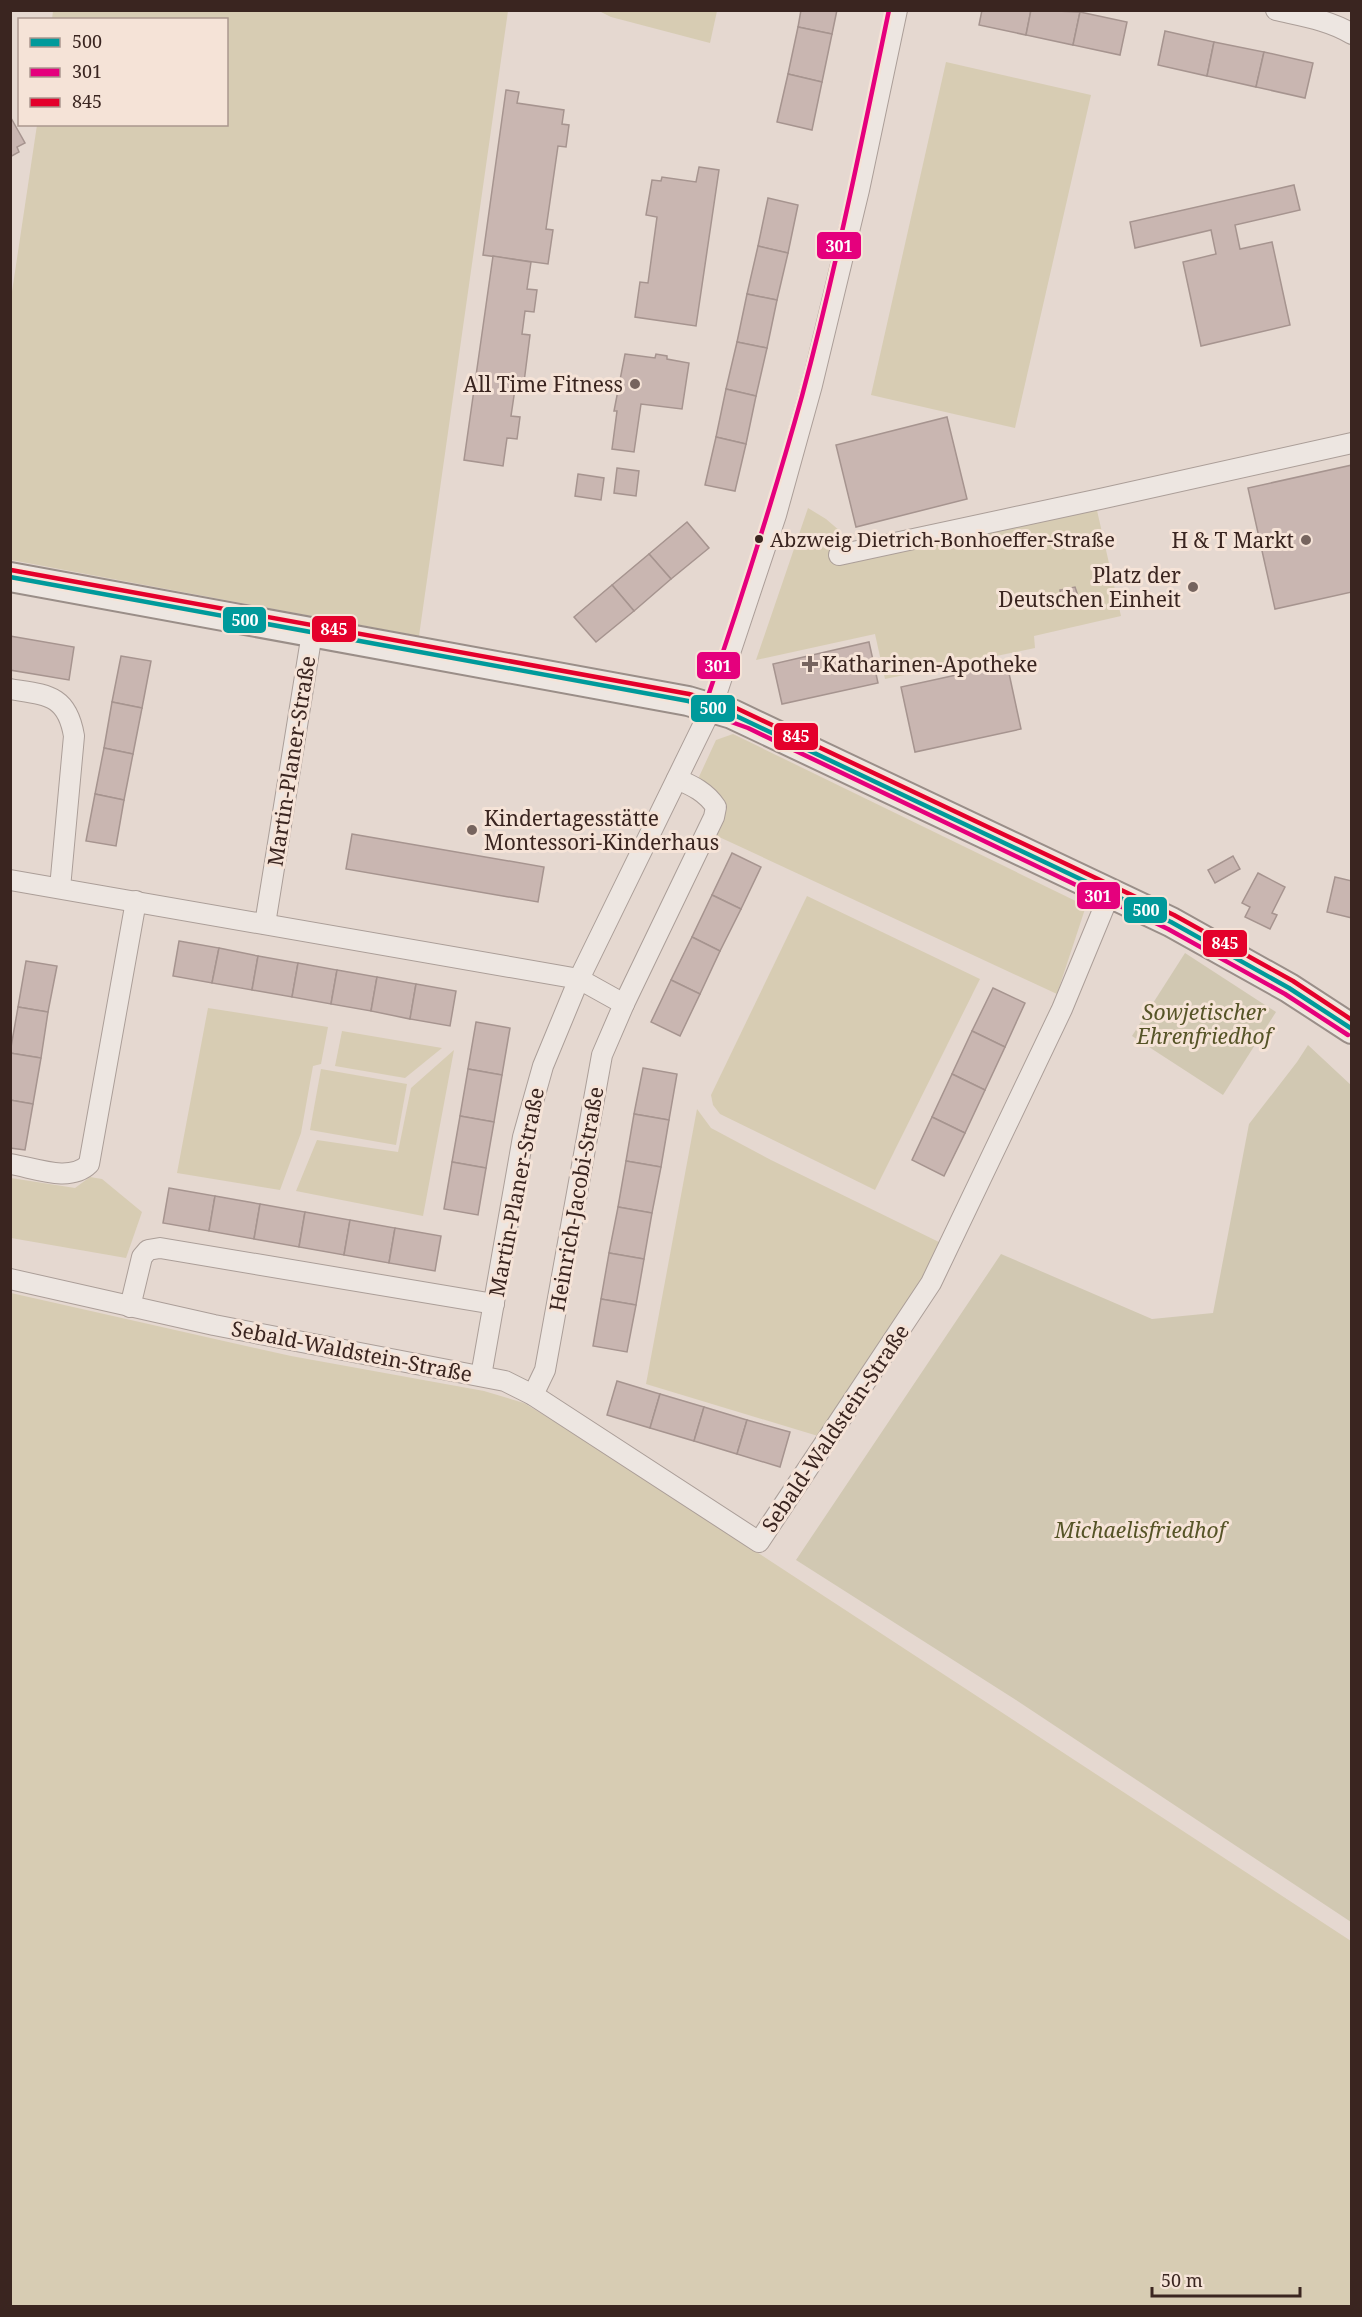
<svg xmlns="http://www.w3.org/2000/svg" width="1362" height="2317" font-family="'Noto Serif',serif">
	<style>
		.green { fill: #d7ccb3 }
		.cemetery { fill: #d1c8b2 }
		.building { fill: #c9b6b1; stroke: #a6948f; stroke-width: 1.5 }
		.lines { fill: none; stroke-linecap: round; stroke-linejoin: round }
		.street-casing { stroke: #ab9e98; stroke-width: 22 }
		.secondary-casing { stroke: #9a8e88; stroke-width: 32 }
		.street { stroke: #ede6e1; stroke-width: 20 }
		.secondary { stroke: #ede6e1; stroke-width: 28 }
		.bus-1-casing { stroke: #f5e3d7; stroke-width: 9 }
		.bus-2-casing { stroke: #f5e3d7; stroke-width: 9 }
		.bus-3-casing { stroke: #f5e3d7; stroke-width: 9 }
		.bus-1 { stroke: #009a9b; stroke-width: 4.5 }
		.bus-2 { stroke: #e5007d; stroke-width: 4.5 }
		.bus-3 { stroke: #e4002b; stroke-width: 4.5 }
		.poi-dot { fill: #76645e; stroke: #f5e3d7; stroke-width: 2 }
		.bus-dot { fill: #3a2520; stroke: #f5e3d7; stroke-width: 2 }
		.labels { text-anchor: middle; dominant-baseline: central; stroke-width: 6; stroke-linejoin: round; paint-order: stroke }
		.bus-label { font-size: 20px; fill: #3a2520; stroke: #f5e3d7; text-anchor: start }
		.poi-label { font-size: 21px; fill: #3a2520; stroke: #f5e3d7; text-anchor: end }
		.street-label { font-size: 21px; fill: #3a2520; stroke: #f5e3d7 }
		.park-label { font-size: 21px; font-style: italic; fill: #565427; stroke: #f5e3d7 }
		.line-badge { stroke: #f5e3d7; stroke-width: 2 }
		.badge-label { font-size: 16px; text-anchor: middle; font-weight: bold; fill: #fff }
	</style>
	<rect width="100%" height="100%" fill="#e5d8d0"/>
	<g class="green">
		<polygon points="53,11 508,11 419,636 11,560 10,305 37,125 226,124 226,20 52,19"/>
		<polygon points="599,11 717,11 710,43 611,17"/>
		<polygon points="946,62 1091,95 1015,428 871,395"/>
		<polygon points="1096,506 1121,616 1034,636 1035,648 885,679 875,634 756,660 808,508 826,519 840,531 848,564"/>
		<polygon points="733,734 1086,906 1057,994 717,836 723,819 698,779 716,740"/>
		<polygon points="807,896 980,979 875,1190 720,1114 713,1105 711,1095"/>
		<polygon points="208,1008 328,1027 321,1064 313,1066 301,1133 280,1190 177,1173"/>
		<polygon points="342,1031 442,1048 405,1078 335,1066"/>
		<polygon points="454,1050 423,1216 296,1191 317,1140 398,1152 411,1088"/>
		<polygon points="321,1069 407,1084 396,1145 310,1130"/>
		<polygon points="697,1109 711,1128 771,1160 943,1244 920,1287 818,1436 646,1384"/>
		<polygon points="90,1177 102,1179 142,1212 126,1258 11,1238 11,1178 75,1188"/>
		<polygon points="11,1293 291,1356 484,1391 524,1403 590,1443 1351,1941 1351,2306 11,2306"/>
	</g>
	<g class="cemetery">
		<polygon points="1185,953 1276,1012 1223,1095 1132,1036"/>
		<polygon points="1308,1045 1352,1086 1351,1922 1016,1700 796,1560 1001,1254 1152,1319 1213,1313 1249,1124 1297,1062"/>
	</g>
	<g class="building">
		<polygon points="801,10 837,10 832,34 798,27"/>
		<polygon points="982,10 1031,10 1026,35 979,25"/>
		<polygon points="1031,10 1080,12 1073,45 1026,35"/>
		<polygon points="1080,12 1127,22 1120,55 1073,45"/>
		<polygon points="798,27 832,34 822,82 788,74"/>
		<polygon points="1165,31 1214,42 1207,76 1158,65"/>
		<polygon points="1214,42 1264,52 1256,87 1207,76"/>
		<polygon points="1264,52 1313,63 1305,98 1256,87"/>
		<polygon points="788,74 822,82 812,130 777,122"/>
		<polygon points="506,90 519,92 517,103 564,110 562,124 569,125 566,147 558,146 546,229 553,230 548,264 483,255"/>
		<polygon points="11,118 25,143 17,147 19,152 10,157"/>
		<polygon points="699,167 719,170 696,326 635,317 640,282 648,283 657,217 646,215 652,180 661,181 662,177 696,182"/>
		<polygon points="1294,185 1300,210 1235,225 1240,249 1272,242 1290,325 1201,346 1183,262 1216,254 1211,230 1135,248 1130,222"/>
		<polygon points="768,198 798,205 788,253 758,246"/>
		<polygon points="758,246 788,253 777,300 747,294"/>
		<polygon points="493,256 531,262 527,289 537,290 534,312 525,311 522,334 530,335 523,390 515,389 511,416 520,417 517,439 507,438 503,466 464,460"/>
		<polygon points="747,294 777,300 767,348 737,342"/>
		<polygon points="737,342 767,348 756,396 726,389"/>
		<polygon points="625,354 655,358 656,354 667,356 667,359 689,363 682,409 641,404 634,452 612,449 617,411 614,411"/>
		<polygon points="726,389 756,396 746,444 716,437"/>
		<polygon points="947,417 967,499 856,527 836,445"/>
		<polygon points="716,437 746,444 735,491 705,485"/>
		<polygon points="1352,465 1352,592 1275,609 1248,488"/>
		<polygon points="617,468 639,471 636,496 614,493"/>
		<polygon points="578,474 604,478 601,500 575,496"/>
		<polygon points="687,522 709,548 671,579 649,554"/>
		<polygon points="649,554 671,579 634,611 612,585"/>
		<polygon points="612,585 634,611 596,642 574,617"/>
		<polygon points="1075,587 1079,599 1063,603 1060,590"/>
		<polygon points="10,636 74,647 69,680 10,670"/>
		<polygon points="869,642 878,683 782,704 773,664"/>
		<polygon points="121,656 151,661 142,708 112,702"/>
		<polygon points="1007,664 1021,729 915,752 901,687"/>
		<polygon points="112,702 142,708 133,754 104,748"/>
		<polygon points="104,748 133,754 124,800 95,794"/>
		<polygon points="95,794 124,800 116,846 86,841"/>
		<polygon points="352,834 544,867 538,902 346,869"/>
		<polygon points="732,853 761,867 741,909 712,895"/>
		<polygon points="1233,856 1240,869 1215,883 1208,870"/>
		<polygon points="1258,873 1285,887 1272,913 1277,915 1270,929 1245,917 1250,907 1242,903"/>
		<polygon points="1335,877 1352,881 1352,918 1327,912"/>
		<polygon points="712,895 741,909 720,951 692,937"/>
		<polygon points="692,937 720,951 700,994 671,980"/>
		<polygon points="179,941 219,948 212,983 173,976"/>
		<polygon points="219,948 258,956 252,990 212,983"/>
		<polygon points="258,956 298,963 292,997 252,990"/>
		<polygon points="26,961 57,966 48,1012 18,1007"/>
		<polygon points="298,963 337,970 331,1004 292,997"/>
		<polygon points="337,970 377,977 371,1011 331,1004"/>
		<polygon points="377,977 416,984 410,1019 371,1011"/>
		<polygon points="671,980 700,994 680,1036 651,1022"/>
		<polygon points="416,984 456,991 450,1026 410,1019"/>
		<polygon points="993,988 1025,1003 1005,1047 972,1031"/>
		<polygon points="18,1007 48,1012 41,1058 10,1053"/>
		<polygon points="476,1022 510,1028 502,1075 468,1069"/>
		<polygon points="972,1031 1005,1047 985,1090 952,1074"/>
		<polygon points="10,1053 41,1058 33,1104 10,1100"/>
		<polygon points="643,1068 677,1074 669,1120 634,1114"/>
		<polygon points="468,1069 502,1075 494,1122 460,1116"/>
		<polygon points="952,1074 985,1090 965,1133 932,1117"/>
		<polygon points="10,1100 33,1104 25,1150 10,1148"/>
		<polygon points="634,1114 669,1120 661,1167 626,1161"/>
		<polygon points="460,1116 494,1122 486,1168 452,1162"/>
		<polygon points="932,1117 965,1133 944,1176 912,1160"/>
		<polygon points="626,1161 661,1167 652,1213 618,1207"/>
		<polygon points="452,1162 486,1168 478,1215 444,1209"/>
		<polygon points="169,1188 215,1196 209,1231 163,1223"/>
		<polygon points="215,1196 260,1204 254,1239 209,1231"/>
		<polygon points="260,1204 305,1212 299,1247 254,1239"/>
		<polygon points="618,1207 652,1213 644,1259 609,1253"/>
		<polygon points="305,1212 350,1220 344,1255 299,1247"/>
		<polygon points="350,1220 395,1228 389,1263 344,1255"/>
		<polygon points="395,1228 441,1236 435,1271 389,1263"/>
		<polygon points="609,1253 644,1259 636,1305 601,1299"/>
		<polygon points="601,1299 636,1305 627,1352 593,1346"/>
		<polygon points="617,1381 660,1394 650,1428 607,1415"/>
		<polygon points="660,1394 704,1407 694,1441 650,1428"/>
		<polygon points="704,1407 747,1420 737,1454 694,1441"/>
		<polygon points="747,1420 790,1432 780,1467 737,1454"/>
	</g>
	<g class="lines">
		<g class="street-casing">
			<g id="street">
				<path d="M 1276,10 C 1302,16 1329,20 1352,34"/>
				<polyline points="839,555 1100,499 1352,443"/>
				<path d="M 10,689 C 46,695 67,694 74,736 L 60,888"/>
				<polyline points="10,880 579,979 624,1004 602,1055 545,1370 533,1395"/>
				<polyline points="265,924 312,633"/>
				<path d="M 624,1004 L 714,817 L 716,807 C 706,792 693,786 677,779"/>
				<path d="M 10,1164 C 35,1168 70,1183 89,1164 L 136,901"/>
				<polyline points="10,1279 214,1325 505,1381 533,1395 759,1542 931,1283 1062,1009 1110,893"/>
				<polyline points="130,1307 142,1257 148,1250 160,1248 494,1304"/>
				<polyline points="481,1376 523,1137 543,1066 579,979 712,707 776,515 812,385 859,190 897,10"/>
			</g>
		</g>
		<g class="secondary-casing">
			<polyline id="secondary" points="10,577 688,701 732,714 1171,922 1289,988 1352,1029"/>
		</g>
		<use href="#street" class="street"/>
		<use href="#secondary" class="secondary"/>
		<g class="bus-1-casing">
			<polyline id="bus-1" points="10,577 688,701 732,714 1171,922 1289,988 1352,1029"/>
		</g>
		<g class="bus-2-casing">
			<path id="bus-2" d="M 889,10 C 862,140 836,269 802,396 C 773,500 740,603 705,705 L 705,710 L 709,714 L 748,728 L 1168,929 L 1285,994 L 1348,1035"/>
		</g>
		<g class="bus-3-casing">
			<polyline id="bus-3" points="11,570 689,694 734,707 1174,915 1293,981 1352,1020"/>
		</g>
		<use href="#bus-1" class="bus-1"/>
		<use href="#bus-2" class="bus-2"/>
		<use href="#bus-3" class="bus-3"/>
	</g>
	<g class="poi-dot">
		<circle cx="635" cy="384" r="6"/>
		<circle cx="1306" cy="540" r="6"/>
		<circle cx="1193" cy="587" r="6"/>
		<path d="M807 655h6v6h6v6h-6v6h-6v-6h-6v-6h6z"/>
		<circle cx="472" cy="830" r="6"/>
	</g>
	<circle class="bus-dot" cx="759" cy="539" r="5"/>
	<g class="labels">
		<g class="bus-label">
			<text x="770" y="539">Abzweig Dietrich-Bonhoeffer-Straße</text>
		</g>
		<g class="poi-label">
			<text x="623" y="384">All Time Fitness</text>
			<text x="1294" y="540">H &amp; T Markt</text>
			<text x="1181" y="575">Platz der<tspan x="1181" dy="24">Deutschen Einheit</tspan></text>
			<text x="822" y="664" text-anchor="start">Katharinen-Apotheke</text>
			<text x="484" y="818" text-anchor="start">Kindertagesstätte<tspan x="484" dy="24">Montessori-Kinderhaus</tspan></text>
		</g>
		<g class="street-label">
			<text transform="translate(291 761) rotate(-81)">Martin-Planer-Straße</text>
			<text transform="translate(516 1192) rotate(-79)">Martin-Planer-Straße</text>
			<text transform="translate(576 1199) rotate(-80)">Heinrich-Jacobi-Straße</text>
			<text transform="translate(352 1351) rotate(11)">Sebald-Waldstein-Straße</text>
			<text transform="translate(835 1428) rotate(-56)">Sebald-Waldstein-Straße</text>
		</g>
		<g class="park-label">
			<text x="1204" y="1012">Sowjetischer<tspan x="1204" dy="24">Ehrenfriedhof</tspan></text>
			<text x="1140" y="1530">Michaelisfriedhof</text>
		</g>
	</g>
	<g class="line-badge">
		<rect x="816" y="231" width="46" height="29" rx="6" fill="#e5007d"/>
		<rect x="222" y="606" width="45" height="28" rx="6" fill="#009a9b"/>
		<rect x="311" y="615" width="46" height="28" rx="6" fill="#e4002b"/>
		<rect x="696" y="651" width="45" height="29" rx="6" fill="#e5007d"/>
		<rect x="690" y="694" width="46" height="29" rx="6" fill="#009a9b"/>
		<rect x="773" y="722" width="46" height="29" rx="6" fill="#e4002b"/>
		<rect x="1076" y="881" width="45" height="29" rx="6" fill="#e5007d"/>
		<rect x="1123" y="896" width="45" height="28" rx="6" fill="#009a9b"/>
		<rect x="1202" y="929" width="46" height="29" rx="6" fill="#e4002b"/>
	</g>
	<g class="badge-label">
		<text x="839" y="252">301</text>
		<text x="245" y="626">500</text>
		<text x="334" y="635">845</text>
		<text x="718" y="672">301</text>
		<text x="713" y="714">500</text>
		<text x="796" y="742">845</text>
		<text x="1098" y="902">301</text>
		<text x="1146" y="916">500</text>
		<text x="1225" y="949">845</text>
	</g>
	<rect width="1362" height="2317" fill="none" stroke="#3a2520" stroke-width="24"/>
	<rect x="18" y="18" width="210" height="108" fill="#f5e3d7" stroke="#aa978e" stroke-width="1.5"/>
	<rect x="30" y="38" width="30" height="9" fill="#009a9b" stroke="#aa978e" stroke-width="1.5"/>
	<text x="72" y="48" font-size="18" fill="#3a2520">500</text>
	<rect x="30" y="68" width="30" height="9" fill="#e5007d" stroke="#aa978e" stroke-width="1.5"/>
	<text x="72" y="78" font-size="18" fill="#3a2520">301</text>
	<rect x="30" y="98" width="30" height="9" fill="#e4002b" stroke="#aa978e" stroke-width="1.5"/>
	<text x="72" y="108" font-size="18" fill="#3a2520">845</text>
	<path d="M1152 2287v9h148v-9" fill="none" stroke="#3a2520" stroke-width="3"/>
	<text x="1161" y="2287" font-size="18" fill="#3a2520" stroke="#f5e3d7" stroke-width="4.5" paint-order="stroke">50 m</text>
</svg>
